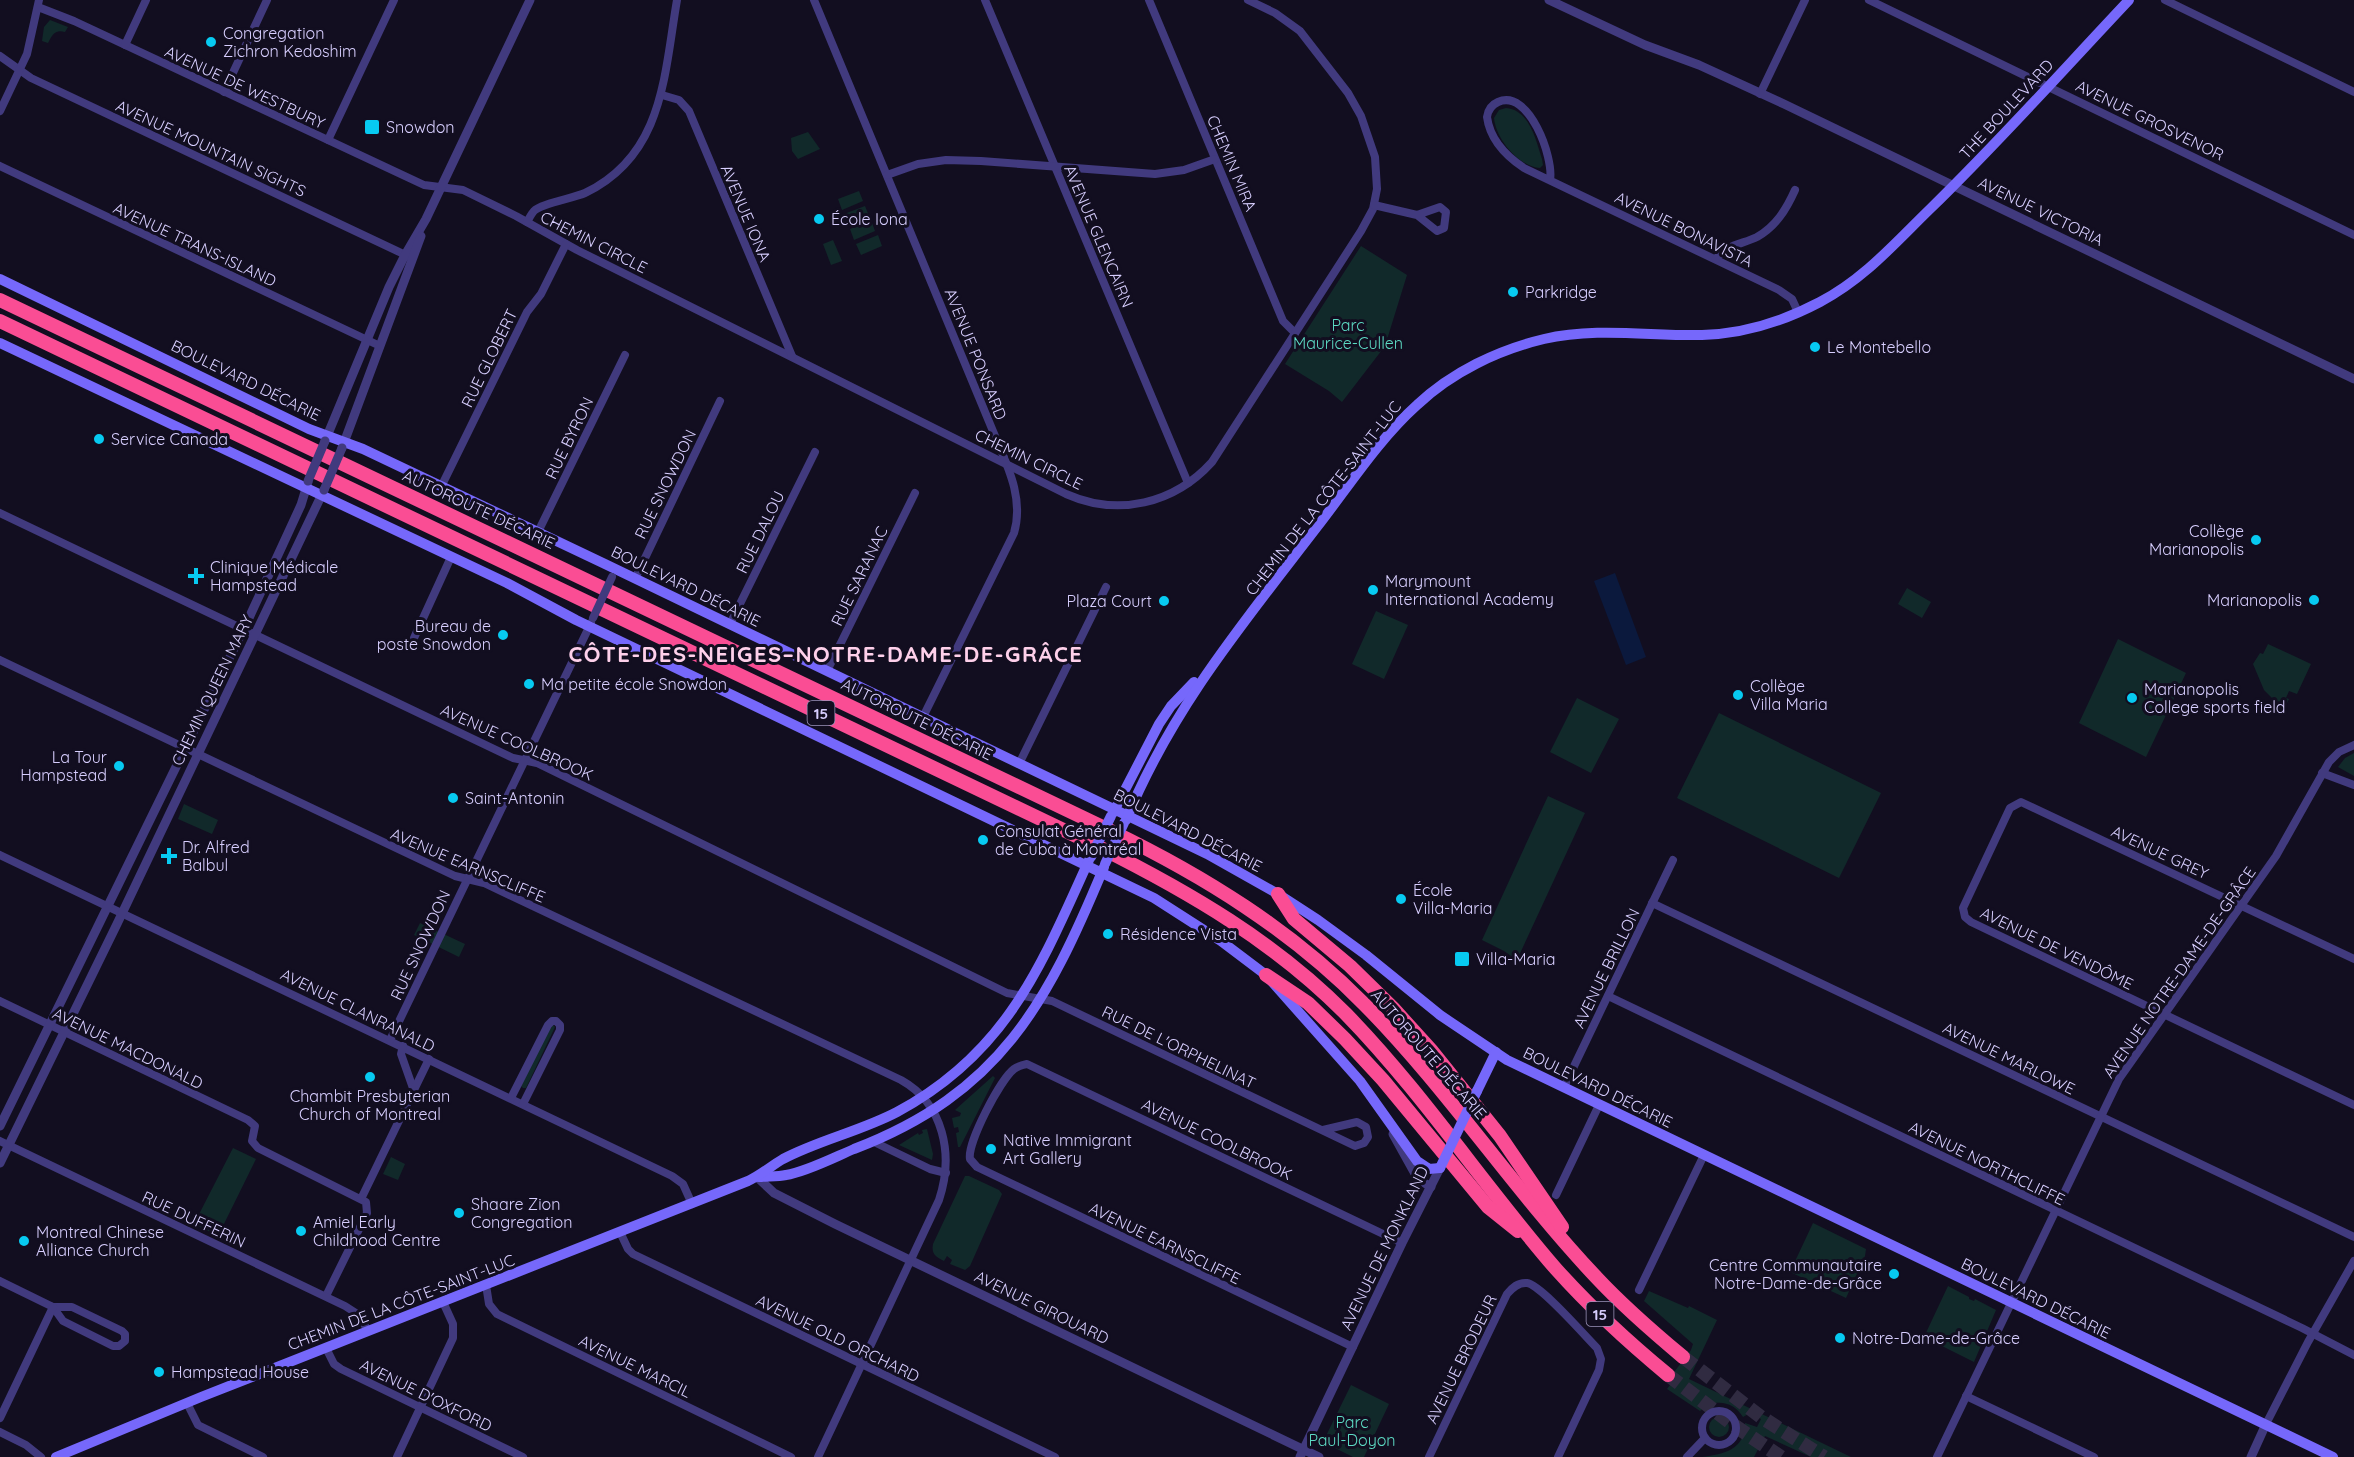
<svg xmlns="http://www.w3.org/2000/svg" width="2354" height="1457" font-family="Quicksand,sans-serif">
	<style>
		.green { fill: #11292a }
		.water { fill: #0b193d }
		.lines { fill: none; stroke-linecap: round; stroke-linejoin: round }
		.motorway-tunnel { stroke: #302b41; stroke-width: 14; stroke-dasharray: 14 7; stroke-linecap: butt }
		.minor { stroke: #413a7e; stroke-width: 8 }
		.tertiary { stroke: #413a7e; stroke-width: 9 }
		.secondary { stroke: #7668fb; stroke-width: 10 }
		.motorway { stroke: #fa4d94; stroke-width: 14 }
		.minor-bridge { stroke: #413a7e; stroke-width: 8 }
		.tertiary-bridge { stroke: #413a7e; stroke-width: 9 }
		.secondary-bridge { stroke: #7668fb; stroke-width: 10 }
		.poi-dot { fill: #07caf1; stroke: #120e20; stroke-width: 2 }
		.labels { text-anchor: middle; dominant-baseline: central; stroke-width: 6; stroke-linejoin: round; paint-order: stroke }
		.shield { fill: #120e20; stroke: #9c94bb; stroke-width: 1.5 }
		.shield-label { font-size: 15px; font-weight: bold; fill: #d7cefe }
		.poi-label { font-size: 16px; fill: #d7cefe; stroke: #120e20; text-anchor: start }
		.street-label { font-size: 16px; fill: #d7cefe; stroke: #120e20 }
		.park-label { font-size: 16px; fill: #5ddbc4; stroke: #120e20 }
		.district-label { font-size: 22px; font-weight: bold; letter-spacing: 1.5px; fill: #fed0ea; stroke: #120e20 }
	</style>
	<rect width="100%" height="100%" fill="#120e20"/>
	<g class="green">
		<path d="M 50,20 L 68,27 L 65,32 C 55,29 52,35 48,43 L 42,41 L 44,27 Z"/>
		<path d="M 1506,108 C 1530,110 1536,141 1542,159 L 1543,165 L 1540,168 C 1518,166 1496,139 1494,118 L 1499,110 Z"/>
		<polygon points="808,132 820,149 798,159 792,151 791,138"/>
		<polygon points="859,191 863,201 842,210 838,199"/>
		<polygon points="865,206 869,216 848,225 844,214"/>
		<polygon points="871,220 875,231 854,240 850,229"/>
		<polygon points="878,235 882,246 861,255 856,244"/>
		<polygon points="833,240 842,261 831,265 823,244"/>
		<polygon points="1361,246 1407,275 1385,346 1342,402 1329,391 1285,364"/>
		<polygon points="1907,588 1931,602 1922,618 1898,604"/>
		<polygon points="1376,611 1408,625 1384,679 1352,664"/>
		<polygon points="2118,639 2186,673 2146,757 2079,723"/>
		<polygon points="2268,644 2311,664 2297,694 2289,691 2286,698 2289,699 2284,710 2264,690 2253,664 2260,653 2263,654"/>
		<polygon points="1577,698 1619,719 1591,773 1550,752"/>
		<polygon points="1719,713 1881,793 1839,878 1677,798"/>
		<polygon points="2354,753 2354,776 2338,767 2345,758"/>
		<polygon points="1548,796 1585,813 1517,960 1504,951 1482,940"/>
		<polygon points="184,804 218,820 212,834 178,819"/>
		<polygon points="420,923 465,944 459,957 414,935"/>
		<polygon points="551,1025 553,1025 555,1027 526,1088 523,1088 521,1086"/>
		<polygon points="993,1076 995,1078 960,1147 958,1147 956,1133 959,1132 958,1127 954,1128 952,1118 960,1116 961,1113 955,1110"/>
		<polygon points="927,1129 933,1154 932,1160 899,1145 918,1133 919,1135 923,1133 922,1130"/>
		<polygon points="233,1148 256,1159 218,1236 194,1224"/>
		<polygon points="391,1157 405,1164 398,1180 383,1174"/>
		<path d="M 965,1176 L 969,1176 L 999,1190 L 1002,1194 L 970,1266 L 965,1270 L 950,1264 L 952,1260 L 947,1256 L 944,1261 C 936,1257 931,1254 933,1244 Z"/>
		<polygon points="1813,1223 1866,1249 1865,1256 1846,1298 1790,1272"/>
		<polygon points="1948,1286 1969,1297 1969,1299 1974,1301 1975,1299 1996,1310 1974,1362 1924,1337"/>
		<path d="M 1649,1291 L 1688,1308 L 1689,1306 L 1717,1320 L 1689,1379 L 1851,1457 L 1811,1457 L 1765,1436 L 1754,1457 L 1702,1457 C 1724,1454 1745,1450 1745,1423 L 1757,1427 L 1761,1419 L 1750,1413 L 1743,1417 C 1733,1401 1714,1398 1700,1411 L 1667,1389 L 1673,1381 L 1671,1376 L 1691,1350 L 1693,1344 L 1644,1301 Z"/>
		<polygon points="1351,1385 1389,1404 1364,1457 1353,1457 1323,1442"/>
		<circle cx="1719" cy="1427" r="10"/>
	</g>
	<polygon class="water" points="1615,573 1646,657 1626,665 1594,581"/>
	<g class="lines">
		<g class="motorway-tunnel">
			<polyline points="1683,1357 1761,1417 1824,1457"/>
			<polyline points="1668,1375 1732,1424 1781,1457"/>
		</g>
		<g class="minor">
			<path d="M 814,0 L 995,436 C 1008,467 1024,499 1014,533 L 923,717"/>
			<polyline points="985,0 1188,483"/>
			<polyline points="1149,0 1283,321 1295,333"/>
			<polyline points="1869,0 2354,235"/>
			<polyline points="2165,0 2354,92"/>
			<path d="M 38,7 L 74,21 L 424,185 L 463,190 L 516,216 L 577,250 L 1066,494 C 1118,517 1174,504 1212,462 L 1361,231 L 1373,209 L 1377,189 L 1375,157 L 1361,116 L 1348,93 L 1300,31 L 1275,13 L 1248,0"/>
			<polyline points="125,45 146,0"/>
			<polyline points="0,56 31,78 410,257"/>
			<polyline points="224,92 267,0"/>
			<polyline points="1760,94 1805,0"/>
			<polyline points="662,95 679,100 689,111 792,356"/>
			<polyline points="0,111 27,54 39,0"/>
			<polyline points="328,140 394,0"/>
			<polyline points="0,166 380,346"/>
			<polyline points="887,175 918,164 946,160 981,161 1155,174 1184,170 1215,159"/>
			<path d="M 1550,180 C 1554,158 1529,88 1498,102 C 1491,105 1488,110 1487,117 C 1490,140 1506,156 1524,168 L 1779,290 L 1792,299 L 1798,312"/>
			<polyline points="1374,205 1417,215 1437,231 1444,228 1446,212 1440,207 1417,215"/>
			<path d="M 527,222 C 529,219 531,214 534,211 C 540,204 574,198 585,193 C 664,155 664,75 677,0"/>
			<path d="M 1716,259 C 1725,245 1743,244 1757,237 C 1776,226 1786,210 1795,190"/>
			<polyline points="441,487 527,312 541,294 566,244"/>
			<polyline points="0,513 513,758 537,763 1007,993 1052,1001 1355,1146 1364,1143 1368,1137 1366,1127 1357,1122 1323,1130"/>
			<polyline points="538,532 625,355"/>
			<polyline points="635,579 720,401"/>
			<polyline points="730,624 815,452"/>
			<polyline points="414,638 451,557"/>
			<path d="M 0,660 L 455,876 L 484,883 L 901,1080 C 944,1104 954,1155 939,1200 L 818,1457"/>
			<polyline points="827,671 915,493"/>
			<polyline points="1019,764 1106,587"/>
			<polyline points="2322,773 2354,785"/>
			<polyline points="0,855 672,1176 683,1184 692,1204"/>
			<polyline points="1652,903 2354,1237"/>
			<polyline points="2354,959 2021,802 2010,808 1963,908 1965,917 1971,922 2354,1105"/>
			<polyline points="1608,996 2302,1328 2354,1355"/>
			<polyline points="0,1001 248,1120 255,1126 252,1141 258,1148 366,1202 367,1213 326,1296"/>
			<polyline points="390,1040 591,623"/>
			<polyline points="403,1046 401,1054 414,1091"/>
			<polyline points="1564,1087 1673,860"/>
			<polyline points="511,1098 548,1025 552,1021 556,1021 560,1025 560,1030 523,1104"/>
			<polyline points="0,1141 345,1306 359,1315 368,1331"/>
			<polyline points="874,1142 930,1169 946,1173"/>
			<polyline points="1556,1195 1599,1105"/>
			<polyline points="361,1199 429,1059"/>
			<polyline points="620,1232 628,1249 633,1254 1055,1457"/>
			<polyline points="0,1281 53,1307 72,1307 122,1331 125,1334 125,1341 119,1346 113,1346 63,1321 53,1307"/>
			<polyline points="486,1285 489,1304 497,1314 791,1457"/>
			<polyline points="1639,1290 1704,1155"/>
			<path d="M 1353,1347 L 977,1167 L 970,1159 C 967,1143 1000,1080 1014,1069 C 1018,1066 1022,1065 1027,1064 L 1402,1243"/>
			<polyline points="326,1348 334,1364 341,1369 523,1457"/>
			<polyline points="1966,1396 2094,1457"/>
			<polyline points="187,1403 198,1425 263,1457"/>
			<circle cx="1719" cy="1428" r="17"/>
			<polyline points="0,1418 53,1307"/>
			<polyline points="2266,1424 2308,1342 2354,1261"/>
			<polyline points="0,1432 26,1445 41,1457"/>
			<polyline points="397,1457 453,1338 453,1324 443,1302"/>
			<path d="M 1429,1457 L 1507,1294 C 1512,1288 1518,1282 1527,1283 C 1541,1285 1585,1336 1597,1348 L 1601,1359 L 1599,1370 L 1558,1457"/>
			<polyline points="1687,1457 1705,1438"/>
			<polyline points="1937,1457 2119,1079 2276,856 2329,762 2339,752 2354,745"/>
		</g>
		<g class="tertiary">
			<polyline points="1549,0 1645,45 1699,65 1784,104 2354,379"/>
			<polyline points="325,441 389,287 405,255 426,219 530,0"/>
			<polyline points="342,448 421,236"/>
			<polyline points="0,1126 248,620 301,505 308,482"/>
			<polyline points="1393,1134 1418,1179 1431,1187"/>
			<polyline points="0,1163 117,924 324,490"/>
			<polyline points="757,1177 774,1193 835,1224 1319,1457"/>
			<polyline points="1300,1457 1402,1243 1440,1168"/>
			<polyline points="2251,1457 2266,1424"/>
		</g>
		<g class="secondary">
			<polyline points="0,279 309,429 363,449 605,564 1207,854 1278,894 1318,920 1366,955 1440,1015 1507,1060 2333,1457"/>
			<polyline points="0,343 507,583 576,620 1154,898 1221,941 1266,975 1360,1081 1417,1161 1429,1169 1440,1168"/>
			<polyline points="1113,813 1159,724 1171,706 1194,682"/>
			<path d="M 1126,820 C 1172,708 1244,622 1317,527 C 1349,486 1378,440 1417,405 C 1452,372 1498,350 1544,339 C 1596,327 1649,336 1702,335 C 1742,334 1784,321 1820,302 C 1864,279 1895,243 1930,209 C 1999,142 2063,70 2129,0"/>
			<polyline points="1477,1091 1496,1052"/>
			<path d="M 759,1177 C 768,1176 777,1177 786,1175 C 806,1172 835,1157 854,1149 C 1000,1093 1047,1004 1104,867"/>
			<path d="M 56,1457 L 201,1397 L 748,1181 C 761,1175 771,1166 783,1159 C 819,1140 861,1131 897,1112 C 1007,1053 1041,966 1089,860"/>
		</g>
		<g class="motorway">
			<path d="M 0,300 L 1111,831 C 1204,876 1291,930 1364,1004 C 1448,1089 1514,1190 1596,1277 C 1623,1306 1653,1332 1683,1357"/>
			<path d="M 0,321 L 1099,847 C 1189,892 1275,942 1346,1014 C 1423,1093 1484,1186 1556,1269 C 1590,1307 1628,1342 1668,1375"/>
			<polyline points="1278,894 1294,919 1350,966 1393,1008 1431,1050 1500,1136 1562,1227"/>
			<polyline points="1266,975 1308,1003 1345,1039 1383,1080 1488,1207 1518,1231"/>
		</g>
		<polyline class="minor-bridge" points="593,618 612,577"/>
		<g class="tertiary-bridge">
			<polyline points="308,481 325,441"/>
			<polyline points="324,490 342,448"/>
		</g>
		<g class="secondary-bridge">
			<polyline points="1091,857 1111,816"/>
			<polyline points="1105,864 1124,823"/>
			<polyline points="1440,1168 1477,1091"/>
		</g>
	</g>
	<g class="poi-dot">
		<circle cx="211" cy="42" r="6"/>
		<rect x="364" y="119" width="16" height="16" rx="3"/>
		<circle cx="819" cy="219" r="6"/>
		<circle cx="1513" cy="292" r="6"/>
		<circle cx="1815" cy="347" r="6"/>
		<circle cx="99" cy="439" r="6"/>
		<circle cx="2256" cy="540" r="6"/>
		<path d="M193 567h6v6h6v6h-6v6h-6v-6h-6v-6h6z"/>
		<circle cx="1373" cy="590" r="6"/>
		<circle cx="2314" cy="600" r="6"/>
		<circle cx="1164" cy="601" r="6"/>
		<circle cx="503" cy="635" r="6"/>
		<circle cx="529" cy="684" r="6"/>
		<circle cx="1738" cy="695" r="6"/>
		<circle cx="2132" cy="698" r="6"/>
		<circle cx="119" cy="766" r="6"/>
		<circle cx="453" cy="798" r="6"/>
		<circle cx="983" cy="840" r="6"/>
		<path d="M166 847h6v6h6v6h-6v6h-6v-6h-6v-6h6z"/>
		<circle cx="1401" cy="899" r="6"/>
		<circle cx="1108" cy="934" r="6"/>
		<rect x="1454" y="951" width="16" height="16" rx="3"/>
		<circle cx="370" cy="1077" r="6"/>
		<circle cx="991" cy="1149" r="6"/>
		<circle cx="459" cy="1213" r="6"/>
		<circle cx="301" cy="1231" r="6"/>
		<circle cx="24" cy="1241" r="6"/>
		<circle cx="1894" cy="1274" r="6"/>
		<circle cx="1840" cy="1338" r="6"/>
		<circle cx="159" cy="1372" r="6"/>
	</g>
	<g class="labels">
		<g class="shield">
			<rect x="807.5" y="701" width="27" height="24" rx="4.5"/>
			<rect x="1586.5" y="1302" width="27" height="24" rx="4.5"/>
		</g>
		<g class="shield-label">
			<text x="821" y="713">15</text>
			<text x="1600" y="1314">15</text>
		</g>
		<g class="poi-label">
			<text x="223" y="33">Congregation<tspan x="223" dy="18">Zichron Kedoshim</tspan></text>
			<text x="386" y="127">Snowdon</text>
			<text x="831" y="219">École Iona</text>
			<text x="1525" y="292">Parkridge</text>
			<text x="1827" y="347">Le Montebello</text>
			<text x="111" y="439">Service Canada</text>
			<text x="2244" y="531" text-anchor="end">Collège<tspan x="2244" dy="18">Marianopolis</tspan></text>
			<text x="210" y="567">Clinique Médicale<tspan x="210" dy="18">Hampstead</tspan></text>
			<text x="1385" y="581">Marymount<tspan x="1385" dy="18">International Academy</tspan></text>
			<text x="2302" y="600" text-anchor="end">Marianopolis</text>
			<text x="1152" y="601" text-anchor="end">Plaza Court</text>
			<text x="491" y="626" text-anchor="end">Bureau de<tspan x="491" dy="18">poste Snowdon</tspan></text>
			<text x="541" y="684">Ma petite école Snowdon</text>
			<text x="1750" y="686">Collège<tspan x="1750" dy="18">Villa Maria</tspan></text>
			<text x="2144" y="689">Marianopolis<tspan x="2144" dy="18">College sports field</tspan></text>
			<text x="107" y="757" text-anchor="end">La Tour<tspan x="107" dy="18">Hampstead</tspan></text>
			<text x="465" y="798">Saint-Antonin</text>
			<text x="995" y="831">Consulat Général<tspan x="995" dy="18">de Cuba à Montréal</tspan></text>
			<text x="182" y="847">Dr. Alfred<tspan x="182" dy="18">Balbul</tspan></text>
			<text x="1413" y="890">École<tspan x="1413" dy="18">Villa-Maria</tspan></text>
			<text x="1120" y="934">Résidence Vista</text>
			<text x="1476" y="959">Villa-Maria</text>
			<text x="370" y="1096" text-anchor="middle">Chambit Presbyterian<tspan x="370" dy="18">Church of Montreal</tspan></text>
			<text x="1003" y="1140">Native Immigrant<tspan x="1003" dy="18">Art Gallery</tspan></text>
			<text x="471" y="1204">Shaare Zion<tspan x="471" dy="18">Congregation</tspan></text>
			<text x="313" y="1222">Amiel Early<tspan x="313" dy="18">Childhood Centre</tspan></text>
			<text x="36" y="1232">Montreal Chinese<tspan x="36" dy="18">Alliance Church</tspan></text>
			<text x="1882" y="1265" text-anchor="end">Centre Communautaire<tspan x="1882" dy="18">Notre-Dame-de-Grâce</tspan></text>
			<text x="1852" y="1338">Notre-Dame-de-Grâce</text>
			<text x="171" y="1372">Hampstead House</text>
		</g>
		<g class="street-label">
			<text transform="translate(245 87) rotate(25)">AVENUE DE WESTBURY</text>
			<text transform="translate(2006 109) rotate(-47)">THE BOULEVARD</text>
			<text transform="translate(2150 120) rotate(26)">AVENUE GROSVENOR</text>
			<text transform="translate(211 148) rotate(25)">AVENUE MOUNTAIN SIGHTS</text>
			<text transform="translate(1232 163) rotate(67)">CHEMIN MIRA</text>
			<text transform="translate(2041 211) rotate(26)">AVENUE VICTORIA</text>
			<text transform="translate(746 213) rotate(67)">AVENUE IONA</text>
			<text transform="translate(1684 229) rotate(26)">AVENUE BONAVISTA</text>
			<text transform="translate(1099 236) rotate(67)">AVENUE GLENCAIRN</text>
			<text transform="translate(594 242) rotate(27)">CHEMIN CIRCLE</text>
			<text transform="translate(195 244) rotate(25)">AVENUE TRANS-ISLAND</text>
			<text transform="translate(976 354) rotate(68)">AVENUE PONSARD</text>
			<text transform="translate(489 358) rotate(-64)">RUE GLOBERT</text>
			<text transform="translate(246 380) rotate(26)">BOULEVARD DÉCARIE</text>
			<text transform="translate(569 438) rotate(-64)">RUE BYRON</text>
			<text transform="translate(1029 459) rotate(26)">CHEMIN CIRCLE</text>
			<text transform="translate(665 484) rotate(-64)">RUE SNOWDON</text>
			<text transform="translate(1323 498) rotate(-52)">CHEMIN DE LA CÔTE-SAINT-LUC</text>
			<text transform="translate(479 509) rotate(25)">AUTOROUTE DÉCARIE</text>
			<text transform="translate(760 532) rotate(-64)">RUE DALOU</text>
			<text transform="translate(859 576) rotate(-64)">RUE SARANAC</text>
			<text transform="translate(686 586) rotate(26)">BOULEVARD DÉCARIE</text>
			<text transform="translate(212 690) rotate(-64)">CHEMIN QUEEN MARY</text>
			<text transform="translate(917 719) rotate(26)">AUTOROUTE DÉCARIE</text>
			<text transform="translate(517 742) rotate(24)">AVENUE COOLBROOK</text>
			<text transform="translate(1188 830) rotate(27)">BOULEVARD DÉCARIE</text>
			<text transform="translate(2160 852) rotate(25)">AVENUE GREY</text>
			<text transform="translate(468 865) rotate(23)">AVENUE EARNSCLIFFE</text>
			<text transform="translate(420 945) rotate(-65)">RUE SNOWDON</text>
			<text transform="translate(2057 948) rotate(26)">AVENUE DE VENDÔME</text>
			<text transform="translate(1606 968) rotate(-64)">AVENUE BRILLON</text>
			<text transform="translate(2179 972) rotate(-55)">AVENUE NOTRE-DAME-DE-GRÂCE</text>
			<text transform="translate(358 1010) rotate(26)">AVENUE CLANRANALD</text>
			<text transform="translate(1179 1047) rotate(26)">RUE DE L'ORPHELINAT</text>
			<text transform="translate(128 1048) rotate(26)">AVENUE MACDONALD</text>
			<text transform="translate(1429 1054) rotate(49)">AUTOROUTE DÉCARIE</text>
			<text transform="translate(2009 1058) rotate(26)">AVENUE MARLOWE</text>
			<text transform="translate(1598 1087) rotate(26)">BOULEVARD DÉCARIE</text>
			<text transform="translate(1217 1139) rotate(26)">AVENUE COOLBROOK</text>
			<text transform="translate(1987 1163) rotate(26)">AVENUE NORTHCLIFFE</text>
			<text transform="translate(194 1219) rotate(25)">RUE DUFFERIN</text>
			<text transform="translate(1165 1243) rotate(26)">AVENUE EARNSCLIFFE</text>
			<text transform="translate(1384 1248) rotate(-64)">AVENUE DE MONKLAND</text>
			<text transform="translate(2036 1298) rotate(26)">BOULEVARD DÉCARIE</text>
			<text transform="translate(401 1302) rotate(-21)">CHEMIN DE LA CÔTE-SAINT-LUC</text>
			<text transform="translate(1042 1307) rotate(26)">AVENUE GIROUARD</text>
			<text transform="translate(838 1338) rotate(26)">AVENUE OLD ORCHARD</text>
			<text transform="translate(1461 1359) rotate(-64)">AVENUE BRODEUR</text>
			<text transform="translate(635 1366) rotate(26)">AVENUE MARCIL</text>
			<text transform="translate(426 1395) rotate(26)">AVENUE D'OXFORD</text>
		</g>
		<g class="park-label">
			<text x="1348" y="325">Parc<tspan x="1348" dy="18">Maurice-Cullen</tspan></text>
			<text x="1352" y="1422">Parc<tspan x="1352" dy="18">Paul-Doyon</tspan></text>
		</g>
		<g class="district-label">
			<text x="826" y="654">CÔTE-DES-NEIGES–NOTRE-DAME-DE-GRÂCE</text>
		</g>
	</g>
</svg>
